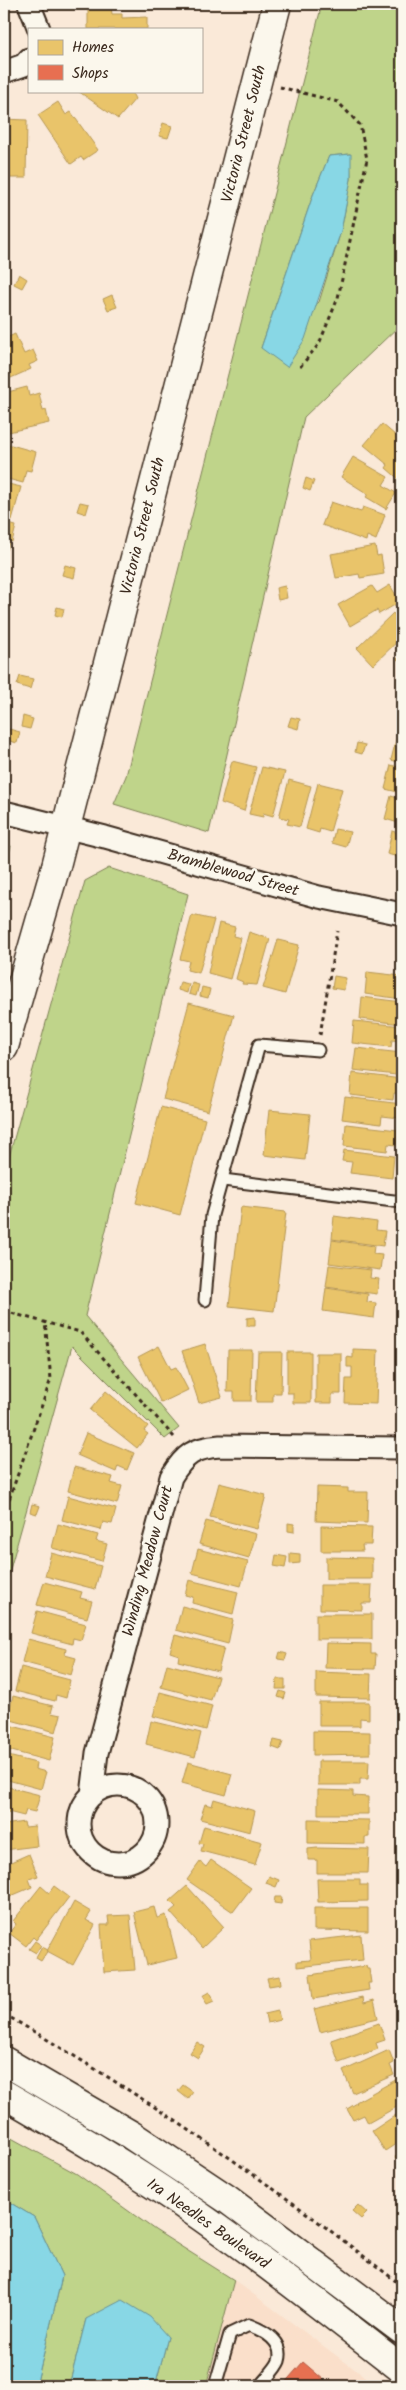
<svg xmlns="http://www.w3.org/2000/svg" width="406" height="2390" font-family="Kalam,sans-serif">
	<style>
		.built { fill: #fadfca }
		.green { fill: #bfd48a; stroke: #7d7f54; fill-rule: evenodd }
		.water { fill: #88d7e5; stroke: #699295 }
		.homes { fill: #e9c46a; stroke: #b59653 }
		.shops { fill: #e76f51; stroke: #b35a42 }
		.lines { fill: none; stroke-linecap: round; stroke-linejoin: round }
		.service-casing { stroke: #3b2a1e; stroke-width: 15 }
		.minor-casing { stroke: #3b2a1e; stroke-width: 25 }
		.secondary-casing { stroke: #3b2a1e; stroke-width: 31 }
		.path { stroke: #3b2a1e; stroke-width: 3; stroke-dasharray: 4 4; stroke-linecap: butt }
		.service { stroke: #fbf7ec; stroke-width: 11 }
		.minor { stroke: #fbf7ec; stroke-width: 21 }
		.secondary { stroke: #fbf7ec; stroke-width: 28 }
		.labels { text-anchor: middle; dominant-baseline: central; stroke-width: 5; stroke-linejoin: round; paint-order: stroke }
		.street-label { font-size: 16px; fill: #3b2a1e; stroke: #fbf7ec }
	</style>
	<rect width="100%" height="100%" fill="#fae9d8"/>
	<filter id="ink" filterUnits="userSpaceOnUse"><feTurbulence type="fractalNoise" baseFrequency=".02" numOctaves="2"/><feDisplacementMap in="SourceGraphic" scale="10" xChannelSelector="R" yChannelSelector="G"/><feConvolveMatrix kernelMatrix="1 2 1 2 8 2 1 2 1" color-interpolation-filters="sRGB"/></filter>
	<g filter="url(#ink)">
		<polygon class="built" points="234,2280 364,2376 375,2386 206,2386"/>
		<g class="green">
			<path d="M 322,4 L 402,4 L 402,323 L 304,417 L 209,833 L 114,804 L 126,776 ZM 350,154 L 351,179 L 341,231 L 319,302 L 261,348 L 313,195 L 329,156 Z"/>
			<polygon points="4,844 11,846 4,872"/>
			<polygon points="109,868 188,894 85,1316 179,1428 165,1439 72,1346 4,1591 4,1175 85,881"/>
			<polygon points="4,2134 77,2174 155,2230 234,2280 206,2386 155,2386 168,2337 86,2319 69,2386 36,2386 62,2276 34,2217 4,2199"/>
		</g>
		<g class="water">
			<polygon points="351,154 351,179 341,231 305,339 287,367 261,348 313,195 329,156"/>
			<polygon points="4,2199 34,2217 62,2276 36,2386 4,2386"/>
			<polygon points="122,2300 150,2317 168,2337 155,2386 69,2386 86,2319"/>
		</g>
		<g class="homes">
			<polygon points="88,7 111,7 112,14 122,14 122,18 147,17 147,29 88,29"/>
			<polygon points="78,91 131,91 135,99 118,119"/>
			<polygon points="58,102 66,115 71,112 98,150 83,160 81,157 71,164 38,115"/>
			<polygon points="4,119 27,120 26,178 4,178"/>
			<polygon points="163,123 172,126 168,138 159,136"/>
			<polygon points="19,274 27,279 22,288 14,284"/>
			<polygon points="112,295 117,307 108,310 103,299"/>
			<polygon points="15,334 24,354 33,350 38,361 29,365 31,369 4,381 4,339"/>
			<polygon points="27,387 29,396 39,393 43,411 46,410 49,423 4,433 4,393"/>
			<polygon points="382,424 402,441 402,482 386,468 388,465 364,445"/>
			<polygon points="4,443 36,452 31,471 26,470 23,483 4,478"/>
			<polygon points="353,457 388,477 383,485 396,493 386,509 366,497 368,494 341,477"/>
			<polygon points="306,478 314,481 310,491 303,488"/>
			<polygon points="4,483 21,487 12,520 4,518"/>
			<polygon points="80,502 89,504 86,514 77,511"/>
			<polygon points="331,502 361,512 363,507 385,515 376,540 367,536 366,541 322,525"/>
			<polygon points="4,523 16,526 12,542 9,541 7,550 4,550"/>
			<polygon points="375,546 377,556 381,555 384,574 360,578 359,574 336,578 331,554"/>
			<polygon points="65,565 76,568 74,578 62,575"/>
			<polygon points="390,585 400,602 379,614 377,610 350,626 338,605 372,586 377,593"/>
			<polygon points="285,586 287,598 278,600 276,588"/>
			<polygon points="57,607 64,609 62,617 55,615"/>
			<polygon points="393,613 399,620 402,617 402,637 373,665 357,648"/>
			<polygon points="402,654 402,664 397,659"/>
			<polygon points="20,676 33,679 30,689 17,685"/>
			<polygon points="23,716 33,719 30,729 21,727"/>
			<polygon points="291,717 300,719 298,729 288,726"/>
			<polygon points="9,729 20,732 17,743 6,740"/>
			<polygon points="397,736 402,737 402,763 391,760"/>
			<polygon points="357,743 365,745 362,754 355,752"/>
			<polygon points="232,761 256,767 244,811 221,803"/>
			<polygon points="391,765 402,768 402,793 385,789"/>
			<polygon points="262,767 285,772 273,816 263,813 263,817 249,814"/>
			<polygon points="289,780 311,786 300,827 287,824 289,819 279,817"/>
			<polygon points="318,783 342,789 330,832 320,829 319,833 306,829"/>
			<polygon points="391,796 402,799 402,824 385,819"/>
			<polygon points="335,829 350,832 346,847 332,843"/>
			<polygon points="392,831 402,834 402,858 387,854"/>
			<polygon points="192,915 214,920 199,973 187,970 189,961 180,959"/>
			<polygon points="219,923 235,927 233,936 241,938 230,979 208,973"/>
			<polygon points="249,932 270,939 257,985 242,984 243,982 236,979"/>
			<polygon points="278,940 299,945 285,994 263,988"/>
			<polygon points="367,972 402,976 402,999 365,994"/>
			<polygon points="334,976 346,978 344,990 332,988"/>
			<polygon points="180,982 189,984 187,993 178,990"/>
			<polygon points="192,983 199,985 196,996 189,994"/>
			<polygon points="202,987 210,989 208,998 200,996"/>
			<polygon points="362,997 402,1002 402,1024 360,1019"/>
			<polygon points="189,1003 234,1015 208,1111 163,1099"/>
			<polygon points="354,1021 402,1026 402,1041 392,1040 391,1047 352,1043"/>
			<polygon points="356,1048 402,1053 402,1068 397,1067 396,1075 353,1070"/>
			<polygon points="352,1073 402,1079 402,1094 394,1093 393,1100 350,1095"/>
			<polygon points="345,1097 402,1104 400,1118 382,1116 381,1124 342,1119"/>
			<polygon points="161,1107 205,1119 180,1215 136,1203"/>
			<polygon points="269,1110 310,1114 305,1160 264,1155"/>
			<polygon points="346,1124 398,1130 396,1145 388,1144 387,1151 344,1146"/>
			<polygon points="344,1150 394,1156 392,1178 350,1173 352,1162 342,1161"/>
			<polygon points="241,1207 286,1212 274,1311 229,1306"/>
			<polygon points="334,1216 377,1222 376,1230 385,1231 383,1246 332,1239"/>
			<polygon points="332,1240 374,1246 373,1254 382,1255 380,1270 329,1263"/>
			<polygon points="329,1265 371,1270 370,1278 379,1279 377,1294 326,1287"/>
			<polygon points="326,1288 368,1294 367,1302 376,1303 374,1318 323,1311"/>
			<polygon points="255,1317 255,1326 247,1326 247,1318"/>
			<polygon points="205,1344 222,1397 199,1403 182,1351"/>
			<polygon points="159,1346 171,1369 176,1367 188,1390 161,1403 138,1357"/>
			<polygon points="353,1349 378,1350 376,1404 345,1403 346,1379 352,1379 352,1367 347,1367 347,1357 353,1358"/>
			<polygon points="228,1350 252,1350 251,1401 234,1401 234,1392 227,1392"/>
			<polygon points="258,1352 282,1352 281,1393 273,1393 273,1402 256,1402"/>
			<polygon points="287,1352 311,1352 311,1403 293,1403 293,1393 287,1393"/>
			<polygon points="316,1353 341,1353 341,1394 332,1394 332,1403 316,1403"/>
			<polygon points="106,1391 148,1426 144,1431 148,1434 137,1448 90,1410"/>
			<polygon points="86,1433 134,1453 127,1470 118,1466 116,1472 77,1455"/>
			<polygon points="74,1467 113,1477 111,1483 122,1486 117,1504 68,1491"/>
			<polygon points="219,1483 266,1495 257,1529 210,1517"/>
			<polygon points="317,1487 348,1488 348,1492 368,1492 367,1523 316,1521"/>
			<polygon points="68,1496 116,1509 112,1524 103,1522 101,1530 62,1520"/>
			<polygon points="32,1504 40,1506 37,1514 30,1512"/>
			<polygon points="206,1521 256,1534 249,1558 199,1544"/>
			<polygon points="288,1523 294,1524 294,1532 288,1531"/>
			<polygon points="58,1524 98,1535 96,1541 107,1544 102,1561 52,1548"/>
			<polygon points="321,1526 372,1527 371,1545 362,1545 363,1551 321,1551"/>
			<polygon points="198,1549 248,1562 241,1586 192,1573"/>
			<polygon points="51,1553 101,1566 95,1589 45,1576"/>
			<polygon points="290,1553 300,1554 300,1563 290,1564"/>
			<polygon points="276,1555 287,1557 285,1568 274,1566"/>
			<polygon points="326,1557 372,1558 372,1579 326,1579"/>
			<polygon points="189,1580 238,1592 233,1614 192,1603 193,1597 185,1595"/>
			<polygon points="44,1582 82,1592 80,1598 92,1601 87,1618 37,1605"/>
			<polygon points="320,1585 372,1585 371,1603 362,1603 362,1610 320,1609"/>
			<polygon points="182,1606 233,1620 228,1644 176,1630"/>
			<polygon points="37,1611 86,1624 81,1640 73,1638 72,1644 31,1633"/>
			<rect x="316" y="1614" width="56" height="25"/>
			<polygon points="175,1635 224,1648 218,1671 178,1661 179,1655 170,1652"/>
			<polygon points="28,1639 66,1649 65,1655 76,1658 71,1675 22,1662"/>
			<polygon points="326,1643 371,1644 371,1654 376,1654 375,1669 325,1668"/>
			<polygon points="280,1652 287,1654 285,1660 278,1659"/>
			<polygon points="167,1664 218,1677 211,1700 161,1687"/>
			<polygon points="21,1667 70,1680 66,1698 56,1695 55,1701 15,1691"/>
			<polygon points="316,1672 371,1674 370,1698 316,1697"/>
			<polygon points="277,1679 285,1679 285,1689 276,1689"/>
			<polygon points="280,1691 286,1693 284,1699 278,1697"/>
			<polygon points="160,1692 212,1706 206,1730 153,1716"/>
			<polygon points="13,1696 53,1706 51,1713 61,1715 56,1732 7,1719"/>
			<polygon points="319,1702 369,1702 369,1719 360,1718 360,1726 319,1726"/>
			<polygon points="151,1721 201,1733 195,1757 146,1744"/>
			<polygon points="5,1724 55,1737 49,1761 4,1749"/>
			<polygon points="313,1731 370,1732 370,1754 313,1755"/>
			<polygon points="274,1740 283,1742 280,1750 272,1747"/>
			<polygon points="4,1755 36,1763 35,1769 46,1772 41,1789 4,1779"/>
			<polygon points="318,1761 369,1761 368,1779 360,1779 360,1785 318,1785"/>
			<polygon points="188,1762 232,1774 226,1795 182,1783"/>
			<polygon points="4,1786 40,1795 35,1812 26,1810 24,1816 4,1811"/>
			<polygon points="318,1790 353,1791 353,1796 368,1797 368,1814 318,1814"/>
			<polygon points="214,1799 255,1811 250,1832 200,1819 205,1804 212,1806"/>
			<polygon points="308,1819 369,1820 369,1837 365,1837 365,1844 308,1843"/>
			<polygon points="24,1822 25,1827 35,1826 37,1846 4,1850 4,1825"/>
			<polygon points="204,1826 262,1842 255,1865 201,1851 203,1844 199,1843"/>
			<polygon points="317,1848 369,1849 368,1873 317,1873 317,1860 308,1860 308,1849"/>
			<polygon points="29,1854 38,1876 29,1879 32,1887 4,1899 4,1865"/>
			<polygon points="211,1860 251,1888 233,1912 187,1880 200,1862 206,1867"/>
			<polygon points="269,1876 279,1880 276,1887 266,1883"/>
			<polygon points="317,1879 360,1879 360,1885 368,1885 368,1901 318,1902"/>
			<polygon points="41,1886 49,1893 54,1886 69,1897 36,1940 33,1937 26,1946 9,1933 16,1924 13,1921"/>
			<polygon points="187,1886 224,1927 202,1948 170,1912 176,1907 170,1901"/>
			<polygon points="275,1897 282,1897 281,1904 274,1903"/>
			<polygon points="74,1902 91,1912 86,1920 95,1925 73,1965 47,1951"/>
			<polygon points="154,1907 157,1918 166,1915 177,1958 147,1965 134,1912"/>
			<polygon points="314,1908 368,1908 368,1931 314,1930"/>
			<polygon points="130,1915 135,1970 104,1972 101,1925 109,1925 108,1916"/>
			<polygon points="361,1935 363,1960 297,1967 297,1961 311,1960 309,1941"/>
			<polygon points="35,1941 41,1945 36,1953 29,1949"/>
			<polygon points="42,1947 48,1950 41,1961 36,1958"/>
			<polygon points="366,1966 367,1969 369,1969 371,1983 368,1983 369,1990 313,1999 310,1975"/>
			<polygon points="280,1976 281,1984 269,1986 267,1978"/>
			<polygon points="209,1992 214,2001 207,2004 202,1996"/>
			<polygon points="363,1997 364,2003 374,2000 378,2018 320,2032 314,2009"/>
			<polygon points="278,2011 280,2020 267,2023 265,2014"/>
			<polygon points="379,2023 385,2040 376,2043 378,2049 339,2063 331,2040"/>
			<polygon points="197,2042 205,2047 198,2058 190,2053"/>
			<polygon points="389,2050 394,2063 390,2065 394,2075 353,2093 343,2071"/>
			<polygon points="401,2077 402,2104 368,2123 364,2115 353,2120 347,2109 357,2103 356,2102"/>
			<polygon points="183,2085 193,2092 188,2099 178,2091"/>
			<polygon points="402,2111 402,2140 385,2151 372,2131"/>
			<polygon points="402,2151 402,2165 395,2157"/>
			<polygon points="358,2205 367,2213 361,2219 352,2211"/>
		</g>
		<polygon class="shops" points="303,2362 331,2386 282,2386"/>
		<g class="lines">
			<g class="service-casing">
				<g id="service">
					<polyline points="223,1180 402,1202"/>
					<polyline points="205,1300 212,1215 259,1045 318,1050"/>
					<path d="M 215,2386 L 230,2334 L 249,2325 C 262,2330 285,2341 279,2361 C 276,2369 265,2379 260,2386"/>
				</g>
			</g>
			<g class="minor-casing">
				<g id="minor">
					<polyline points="29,4 39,29"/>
					<polyline points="4,72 24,65 29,59"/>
					<polyline points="4,812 105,837 319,897 402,914"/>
					<circle cx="118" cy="1824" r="39"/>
					<path d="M 92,1795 L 97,1753 L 171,1477 C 185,1454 194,1448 220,1446 L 402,1448"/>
				</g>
			</g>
			<g class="secondary-casing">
				<g id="secondary">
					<polyline points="4,1047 56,866 277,4"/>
					<polyline points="4,2061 131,2135 227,2199 402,2330"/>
					<path d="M 4,2094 C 64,2129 124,2164 181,2203 C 257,2255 329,2312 402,2369"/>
				</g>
			</g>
			<g class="path">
				<polyline points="280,87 338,102 360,125 367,159 338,298 319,344 300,367"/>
				<polyline points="320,1035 337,931"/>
				<polyline points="4,1311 80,1332 174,1437"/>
				<polyline points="4,1514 51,1379 45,1322"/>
				<path d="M 4,2014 C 145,2096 274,2185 402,2286"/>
			</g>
			<use href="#service" class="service"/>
			<use href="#minor" class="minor"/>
			<use href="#secondary" class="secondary"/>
		</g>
	</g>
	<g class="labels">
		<g class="street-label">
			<text transform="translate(244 134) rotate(-76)">Victoria Street South</text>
			<text transform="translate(143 526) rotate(-76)">Victoria Street South</text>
			<text transform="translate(233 873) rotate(16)">Bramblewood Street</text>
			<text transform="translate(148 1561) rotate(-75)">Winding Meadow Court</text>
			<text transform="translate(208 2224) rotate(35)">Ira Needles Boulevard</text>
		</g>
	</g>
	<rect width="406" height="2390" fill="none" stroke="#fbf7ec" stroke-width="20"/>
	<rect x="10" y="10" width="386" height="2370" fill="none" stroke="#3b2a1e" stroke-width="2" filter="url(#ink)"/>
	<rect x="28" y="28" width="175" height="65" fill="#fbf7ec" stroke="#aea59a"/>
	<rect x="38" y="40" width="25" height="15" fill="#e9c46a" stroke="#aea59a"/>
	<text x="72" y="52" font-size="15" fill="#3b2a1e">Homes</text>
	<rect x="38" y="65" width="25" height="15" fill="#e76f51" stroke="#aea59a"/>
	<text x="72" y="78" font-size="15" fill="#3b2a1e">Shops</text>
</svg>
